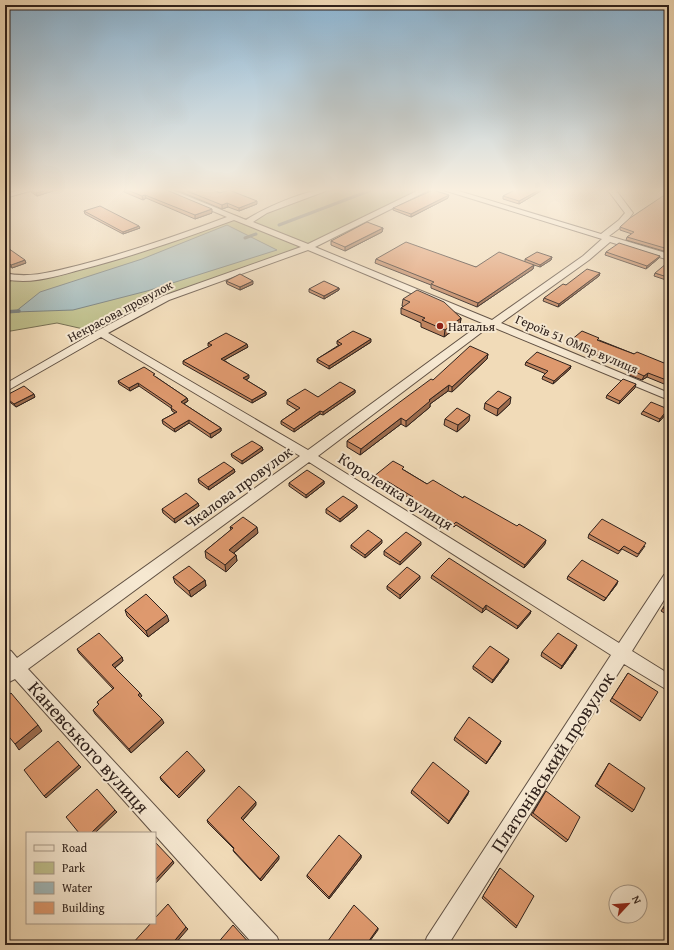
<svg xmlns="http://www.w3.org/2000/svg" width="674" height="950" font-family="'Gentium Book Plus',serif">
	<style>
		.green { fill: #bebe8b; stroke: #777054 }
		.water { fill: #a0b8ba; stroke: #737c7b }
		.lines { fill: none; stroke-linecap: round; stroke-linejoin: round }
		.stream-far1 { stroke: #737c7b; stroke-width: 3 }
		.stream { stroke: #737c7b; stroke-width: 3.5 }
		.street-casing { stroke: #605043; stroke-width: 2 }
		.street { fill: #f6e8d1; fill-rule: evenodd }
		.wall { fill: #bf845f; stroke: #30221c }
		.shaded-wall { fill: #9b6b4d; stroke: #30221c }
		.building { fill: #de996e; stroke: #30221c }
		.poi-dot { fill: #8f2418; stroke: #f6e8d1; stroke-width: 1.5 }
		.labels { text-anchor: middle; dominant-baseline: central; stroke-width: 4; stroke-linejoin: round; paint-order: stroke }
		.far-street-label { font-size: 13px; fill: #30221c; stroke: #f6e8d1 }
		.far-poi-label { font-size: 13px; fill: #30221c; stroke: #f6e8d1; text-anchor: start }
		.street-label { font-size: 16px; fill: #30221c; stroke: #f6e8d1 }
		.near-street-label { font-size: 19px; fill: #30221c; stroke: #f6e8d1 }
	</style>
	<rect width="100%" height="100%" fill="#f1dbb8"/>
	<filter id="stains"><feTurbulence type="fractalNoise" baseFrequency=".005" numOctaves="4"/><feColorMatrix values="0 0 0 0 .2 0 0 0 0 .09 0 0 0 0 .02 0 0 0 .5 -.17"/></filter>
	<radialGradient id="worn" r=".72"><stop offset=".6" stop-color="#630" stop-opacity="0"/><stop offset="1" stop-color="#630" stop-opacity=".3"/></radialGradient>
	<polygon class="green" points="325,189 428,189 307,248 166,298 101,333 57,323 5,332 5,283 17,279 97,263 197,231 235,215 245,219"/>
	<polygon class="water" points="227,225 277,250 147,291 73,310 15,312 40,292 142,259"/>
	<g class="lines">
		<g class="stream-far1">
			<polyline points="279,225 374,189"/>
			<polyline points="245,238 256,234"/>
		</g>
		<polyline class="stream" points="5,312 19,311"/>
		<g class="street-casing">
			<g id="street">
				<polygon points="24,189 37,189 5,198 5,194"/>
				<path d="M 160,189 L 170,189 L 246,220 C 266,207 307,189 331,189 L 267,213 L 253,222 L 308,244 L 421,189 L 431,189 L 315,247 L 492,320 L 583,256 L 602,239 L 440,189 L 452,189 L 601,234 L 619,220 L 625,213 L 607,189 L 615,189 L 633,213 L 625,224 L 609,236 L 669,254 L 669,260 L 610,242 L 589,260 L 501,323 L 669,393 L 669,400 L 490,326 L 318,456 L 619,643 L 664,575 L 669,573 L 669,592 L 632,651 L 669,674 L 669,691 L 624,664 L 448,945 L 424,945 L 427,937 L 611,655 L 309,462 L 28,669 L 277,937 L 280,945 L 254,945 L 155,835 L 155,833 L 153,833 L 15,679 L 5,684 L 5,649 L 11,651 L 17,658 L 300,456 L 101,337 L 5,392 L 5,384 L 97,331 L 163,296 L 301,247 L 234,220 C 184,238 134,256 83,269 C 57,276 31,285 5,279 L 5,273 C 30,279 55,271 80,265 C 130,252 179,235 227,217 ZM 308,250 L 482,323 L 308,450 L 108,333 L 169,300 Z"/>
			</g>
		</g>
		<use href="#street" class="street"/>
	</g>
	<g class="wall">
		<polygon points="33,189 59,189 37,196 31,192 30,190"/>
		<polygon points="124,189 164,189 212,213 195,219 146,198 143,200 124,192"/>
		<polygon points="174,189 210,189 220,193 257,204 239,211 228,207 222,209"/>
		<polygon points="517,189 544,189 519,204 503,199 503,196"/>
		<polygon points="448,198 411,217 393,210 393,208"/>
		<polygon points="669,198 669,250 667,252 626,240 627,237 632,234 620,230 620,227"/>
		<polygon points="84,211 140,228 123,234 85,214"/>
		<polygon points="383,228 382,232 345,251 331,245 331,241"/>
		<polygon points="5,246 26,263 12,268 5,263"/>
		<polygon points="606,252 660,256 659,258 646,269 605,255"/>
		<polygon points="552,257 551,260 540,267 534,265 533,269 477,307 431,288 431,285 375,263 376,259 476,267 525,262 525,259"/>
		<polygon points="600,273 599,276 558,307 543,301 544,298 566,285"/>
		<polygon points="655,273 669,277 666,280 654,276"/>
		<polygon points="226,281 253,284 240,290 227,284"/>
		<polygon points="339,288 339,290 324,299 309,292 309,289"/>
		<polygon points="403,299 461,318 460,325 444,337 421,327 421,323 401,314 401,308 403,306 402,306"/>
		<polygon points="599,340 634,354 669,365 669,386 647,377 642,380 629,375 630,372 622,368 623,366 569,345 570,341"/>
		<polygon points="337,341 371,342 329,369 317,362 317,359 339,345 337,344"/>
		<polygon points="208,343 248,347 224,360 249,378 246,380 266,392 266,395 252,403 183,364 183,361 210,347 208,346"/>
		<polygon points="488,354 487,359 452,392 448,391 430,404 430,407 406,427 401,424 360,455 347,447 347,441 433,380"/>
		<polygon points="526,362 571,366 570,369 553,384 542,379 543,376 546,374 525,365"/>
		<polygon points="156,377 187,398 188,401 184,404 221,428 221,431 211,438 189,423 175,432 163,424 162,420 175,413 172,411 171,408 139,386 130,391 119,384 118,381"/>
		<polygon points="635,388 619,404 606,398 607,395"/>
		<polygon points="355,390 355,393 323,415 320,414 294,432 281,424 281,421 297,410 287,404 287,400 318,397"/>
		<polygon points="5,396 35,397 16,407 6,399"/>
		<polygon points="485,403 510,404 497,416 484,409"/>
		<polygon points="643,411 667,413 659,422 641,414"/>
		<polygon points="445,419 469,421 457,432 444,425"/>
		<polygon points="262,447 263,450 242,464 232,457 231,454"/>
		<polygon points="234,469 235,472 209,490 199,483 198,479"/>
		<polygon points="404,470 427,484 463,498 545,544 524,568 456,525 454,527 411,501 411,499 387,484 384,487 373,480 373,477"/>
		<polygon points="324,481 324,484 306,498 289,486 289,483"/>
		<polygon points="198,503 199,506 175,523 163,513 162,509"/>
		<polygon points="357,505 357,508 340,522 326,513 326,509"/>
		<polygon points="230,527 258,533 234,553 236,555 237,561 226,572 206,558 205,551 231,530"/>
		<polygon points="589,534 645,546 637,557 622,549 618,554 588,538"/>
		<polygon points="382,543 365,558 351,548 351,545"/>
		<polygon points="421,545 400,565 384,555 384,551"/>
		<polygon points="432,575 531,611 530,614 517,629 486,609 482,613 431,578"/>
		<polygon points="568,576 617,584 604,601 567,579"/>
		<polygon points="173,577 205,580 206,586 191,597 175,583"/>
		<polygon points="420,579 400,599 387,589 387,586"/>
		<polygon points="669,599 669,616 661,611"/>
		<polygon points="125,610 169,621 148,637 127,616"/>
		<polygon points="576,648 561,669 541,656 542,652"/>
		<polygon points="77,649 122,657 123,661 115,668 142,696 140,698 164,723 131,753 95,714 93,710 99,705 97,702 113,689 79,653"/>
		<polygon points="508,662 492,683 473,669 473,666"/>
		<polygon points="628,673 642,718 640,721 610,701"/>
		<polygon points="455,737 501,741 500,744 486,764 454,740"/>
		<polygon points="609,763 634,810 632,812 595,786"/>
		<polygon points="205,771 179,798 161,780 160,777"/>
		<polygon points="412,790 468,794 448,824 411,793"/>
		<polygon points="546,791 568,840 566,842 531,815"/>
		<polygon points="256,805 243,820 279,859 261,881 234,852 233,850 234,849 208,823 207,820"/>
		<polygon points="361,855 361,858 329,899 307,877 307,875"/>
		<polygon points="500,868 517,926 516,928 482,898"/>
	</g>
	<g class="shaded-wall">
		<polygon points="50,189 59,189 37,196 36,193"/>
		<polygon points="541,189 544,189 519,204 519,201"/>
		<polygon points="145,195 146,198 143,200 142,196"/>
		<polygon points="449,195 448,198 411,217 411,214"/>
		<polygon points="257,201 257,204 239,211 239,208"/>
		<polygon points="227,203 228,207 222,209 222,205"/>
		<polygon points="212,209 212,213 195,219 195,215"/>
		<polygon points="139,226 140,228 123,234 123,232"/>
		<polygon points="383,228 382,232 345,251 345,247"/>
		<polygon points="660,256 659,258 646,269 647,266"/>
		<polygon points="552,257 551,260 540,267 540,265"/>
		<polygon points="25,260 26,263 12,268 11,265"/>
		<polygon points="534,265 533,269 477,307 478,303"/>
		<polygon points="600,273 599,276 558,307 559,304"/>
		<polygon points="253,281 253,284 240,290 240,287"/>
		<polygon points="339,288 339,290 324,299 324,296"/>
		<polygon points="461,318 460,325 444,337 445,330"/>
		<polygon points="371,339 371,342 329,369 329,366"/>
		<polygon points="247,344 248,347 221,362 221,359"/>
		<polygon points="488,354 487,359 452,392 452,387"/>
		<polygon points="571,366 570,369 553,384 554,381"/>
		<polygon points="648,373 647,377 642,380 644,376"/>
		<polygon points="249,375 249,378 244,381 243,378"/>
		<polygon points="138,383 139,386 130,391 129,388"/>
		<polygon points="636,384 635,388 619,404 620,401"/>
		<polygon points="449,385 448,391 430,404 430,407 406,427 406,421 429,400"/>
		<polygon points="355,390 355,393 323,415 323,412"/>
		<polygon points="266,392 266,395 252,403 252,400"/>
		<polygon points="34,394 35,397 16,407 14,404"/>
		<polygon points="511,397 510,404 497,416 498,409"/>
		<polygon points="187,398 188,401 181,405 181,402"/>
		<polygon points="668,409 667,413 659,422 660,419"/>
		<polygon points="320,411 320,414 294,432 294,429"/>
		<polygon points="470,415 469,421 457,432 458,425"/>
		<polygon points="401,418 401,424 360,455 361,449"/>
		<polygon points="189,420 189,423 175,432 174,429"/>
		<polygon points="221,428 221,431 211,438 210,434"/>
		<polygon points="262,447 263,450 242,464 242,461"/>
		<polygon points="234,469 235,472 209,490 208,487"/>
		<polygon points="324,481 324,484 306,498 306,495"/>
		<polygon points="387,481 387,484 384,487 384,484"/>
		<polygon points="198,503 199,506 175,523 174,519"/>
		<polygon points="357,505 357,508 340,522 340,519"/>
		<polygon points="257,527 258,533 230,556 229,550"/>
		<polygon points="382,540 382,543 365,558 365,555"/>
		<polygon points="546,540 545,544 524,568 525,565"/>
		<polygon points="421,542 421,545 400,565 400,562"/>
		<polygon points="236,555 237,561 226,572 225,565"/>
		<polygon points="420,576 420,579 400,599 400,595"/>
		<polygon points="205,580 206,586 191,597 189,591"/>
		<polygon points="618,581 617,584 604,601 606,598"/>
		<polygon points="486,605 486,609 482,613 483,609"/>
		<polygon points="531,611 530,614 517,629 518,626"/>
		<polygon points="167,615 169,621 148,637 146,631"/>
		<polygon points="577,645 576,648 561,669 562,666"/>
		<polygon points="122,657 123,661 113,669 112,665"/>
		<polygon points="509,659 508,662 492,683 493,680"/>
		<polygon points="140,693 142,696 139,699 138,695"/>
		<polygon points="162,719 164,723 131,753 129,749"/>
		<polygon points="38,725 42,731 19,750 15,744"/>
		<polygon points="501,741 500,744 486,764 487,762"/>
		<polygon points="79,765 81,767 46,798 44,796"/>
		<polygon points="204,769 205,771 179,798 177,796"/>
		<polygon points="469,791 468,794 448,824 449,821"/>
		<polygon points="256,802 256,805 242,821 241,818"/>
		<polygon points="115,810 117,812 95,833 91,833"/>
		<polygon points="361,855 361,858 329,899 329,897"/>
		<polygon points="279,856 279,859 261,881 260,879"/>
		<polygon points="173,861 174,863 155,884 155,880"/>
		<polygon points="186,927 188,929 174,945 171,945"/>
		<polygon points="378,928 378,930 367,945 366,945"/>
	</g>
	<g class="building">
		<polygon points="33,189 50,189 36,193 30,190"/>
		<polygon points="125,189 164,189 212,209 195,215 145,195 142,196"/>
		<polygon points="182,189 210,189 220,193 229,190 257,201 239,208 227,203 222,205"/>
		<polygon points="517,189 541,189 519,201 503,196"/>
		<polygon points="433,190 449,195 411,214 393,208"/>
		<polygon points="663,196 669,198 669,234 667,235 669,236 669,248 668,249 627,237 634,232 620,227 630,218"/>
		<polygon points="100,206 139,226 123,232 84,211"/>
		<polygon points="367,222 383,228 345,247 331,241"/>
		<polygon points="406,242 476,267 499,252 534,265 478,303 431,284 434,282 376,259"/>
		<polygon points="619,243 660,256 647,266 606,252"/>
		<polygon points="5,246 25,260 11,265 5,261"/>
		<polygon points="537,252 552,257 540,265 525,259"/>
		<polygon points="667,263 669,263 669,276 667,277 655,273"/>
		<polygon points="587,269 600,273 559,304 544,298 563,284 566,285"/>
		<polygon points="240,274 253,281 240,287 226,281"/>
		<polygon points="324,281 339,288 324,296 309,289"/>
		<polygon points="417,290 444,302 461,318 445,330 422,320 425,318 401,308 410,302 403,299"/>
		<polygon points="353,331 371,339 329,366 317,359 342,344 337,341"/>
		<polygon points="582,331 599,338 597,340 634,354 637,352 669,365 669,381 648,373 644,376 631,370 633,368 624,364 625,362 570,341"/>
		<polygon points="226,333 247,344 221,359 249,375 243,378 266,392 252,400 183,361 212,345 208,343"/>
		<polygon points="470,346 488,354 452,387 449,385 429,400 430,401 406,421 401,418 361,449 347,441 431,379 433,380"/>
		<polygon points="537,352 571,366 554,381 543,376 548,371 526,362"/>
		<polygon points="144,367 155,374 153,375 187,398 181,402 221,428 210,434 189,420 174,429 162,420 177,412 171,408 172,406 138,383 129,388 118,381"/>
		<polygon points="623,379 636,384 620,401 607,395"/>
		<polygon points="340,382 355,390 323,412 320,411 294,429 281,421 300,408 287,400 305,389 318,397"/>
		<polygon points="24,386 34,394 14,404 5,397 5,396"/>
		<polygon points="498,391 511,397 498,409 485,403"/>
		<polygon points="651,402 668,409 660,419 643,411"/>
		<polygon points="457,408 470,415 458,425 445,419"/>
		<polygon points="252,441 262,447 242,461 231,454"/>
		<polygon points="393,461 404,467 402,469 427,484 433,480 463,498 464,496 517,526 519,524 546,540 525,565 456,522 454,524 411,498 413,497 387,481 384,484 373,477"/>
		<polygon points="224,462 234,469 208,487 198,479"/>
		<polygon points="307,470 324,481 306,495 289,483"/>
		<polygon points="186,493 198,503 174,519 162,509"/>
		<polygon points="343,496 357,505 340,519 326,509"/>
		<polygon points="243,517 257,527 229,550 236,555 225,565 205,551 233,528 230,527"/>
		<polygon points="602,519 646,543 638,554 624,546 619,551 589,534"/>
		<polygon points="368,530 382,540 365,555 351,545"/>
		<polygon points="406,532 421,542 400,562 384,551"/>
		<polygon points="449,558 531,611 518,626 486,605 483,609 432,575"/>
		<polygon points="582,560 618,581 606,598 568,576"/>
		<polygon points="189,566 205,580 189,591 173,577"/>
		<polygon points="407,567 420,576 400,595 387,586"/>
		<polygon points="146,594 167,615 146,631 125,610"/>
		<polygon points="669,599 669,611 663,608"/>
		<polygon points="99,633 122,657 112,665 140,693 138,695 162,719 129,749 93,710 99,704 97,702 114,688 77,649"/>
		<polygon points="558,633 577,645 562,666 542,652"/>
		<polygon points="490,646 509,659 493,680 473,666"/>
		<polygon points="628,673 658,692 642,718 612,698"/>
		<polygon points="11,693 38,725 15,744 5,732 5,698"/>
		<polygon points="469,717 501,741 487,762 455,737"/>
		<polygon points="58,741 79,765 44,796 24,770"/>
		<polygon points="187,751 204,769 177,796 160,777"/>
		<polygon points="433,762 469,791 449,821 412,790"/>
		<polygon points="609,763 645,788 634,810 597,784"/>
		<polygon points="239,786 256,802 241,818 279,856 260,879 233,850 234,848 207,820"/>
		<polygon points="97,789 115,810 91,833 79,833 66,817"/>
		<polygon points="546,791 580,817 568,840 533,813"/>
		<polygon points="339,835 361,855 329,897 307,875"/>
		<polygon points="155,842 173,861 155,880"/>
		<polygon points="500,868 534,896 517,926 483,896"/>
		<polygon points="168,904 186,927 171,945 133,945 132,944 151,923 155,923 155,918"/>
		<polygon points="354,905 378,928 366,945 325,945"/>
		<polygon points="233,925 251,945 216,945"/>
	</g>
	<linearGradient id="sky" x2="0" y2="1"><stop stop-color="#8bb6d6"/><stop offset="0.59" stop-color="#f9efdf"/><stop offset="1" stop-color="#f9efdf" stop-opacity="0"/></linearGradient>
	<rect width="674" height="322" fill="url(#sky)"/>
	<circle class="poi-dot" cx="440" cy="326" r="4"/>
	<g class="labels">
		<g class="far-street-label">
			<text transform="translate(120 311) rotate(-28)">Некрасова провулок</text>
			<text transform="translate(577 344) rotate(23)">Героїв 51 ОМБр вулиця</text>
		</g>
		<g class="far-poi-label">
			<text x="448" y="326">Наталья</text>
		</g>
		<g class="street-label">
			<text transform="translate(238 487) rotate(-36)">Чкалова провулок</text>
			<text transform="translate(396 491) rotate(32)">Короленка вулиця</text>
		</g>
		<g class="near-street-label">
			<text transform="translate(89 747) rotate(48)">Каневського вулиця</text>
			<text transform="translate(552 762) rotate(-57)">Платонівський провулок</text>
		</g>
	</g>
	<rect width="674" height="950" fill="none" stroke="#f1dbb8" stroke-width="20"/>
	<rect x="6" y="6" width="662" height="938" fill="none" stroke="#30221c" stroke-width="2"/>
	<rect x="10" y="10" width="654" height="930" fill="none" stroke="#30221c"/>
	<rect x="26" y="832" width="130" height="92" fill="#f6e8d1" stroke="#a79989"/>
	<rect x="34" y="845" width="20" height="6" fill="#f6e8d1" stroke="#a79989"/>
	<text x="62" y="852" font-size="12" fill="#30221c">Road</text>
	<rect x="34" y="862" width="20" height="12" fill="#bebe8b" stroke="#a79989"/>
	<text x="62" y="872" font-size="12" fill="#30221c">Park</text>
	<rect x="34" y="882" width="20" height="12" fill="#a0b8ba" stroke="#a79989"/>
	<text x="62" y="892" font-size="12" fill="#30221c">Water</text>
	<rect x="34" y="902" width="20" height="12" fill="#de996e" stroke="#a79989"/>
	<text x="62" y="912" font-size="12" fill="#30221c">Building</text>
	<g transform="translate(628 904) rotate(64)"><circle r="19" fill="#f6e8d1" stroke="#a79989"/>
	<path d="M0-3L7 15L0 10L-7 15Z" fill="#8f2418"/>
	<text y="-6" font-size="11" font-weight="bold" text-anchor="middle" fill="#30221c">N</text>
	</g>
	<rect width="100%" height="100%" filter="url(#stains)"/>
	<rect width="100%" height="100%" fill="url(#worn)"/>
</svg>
